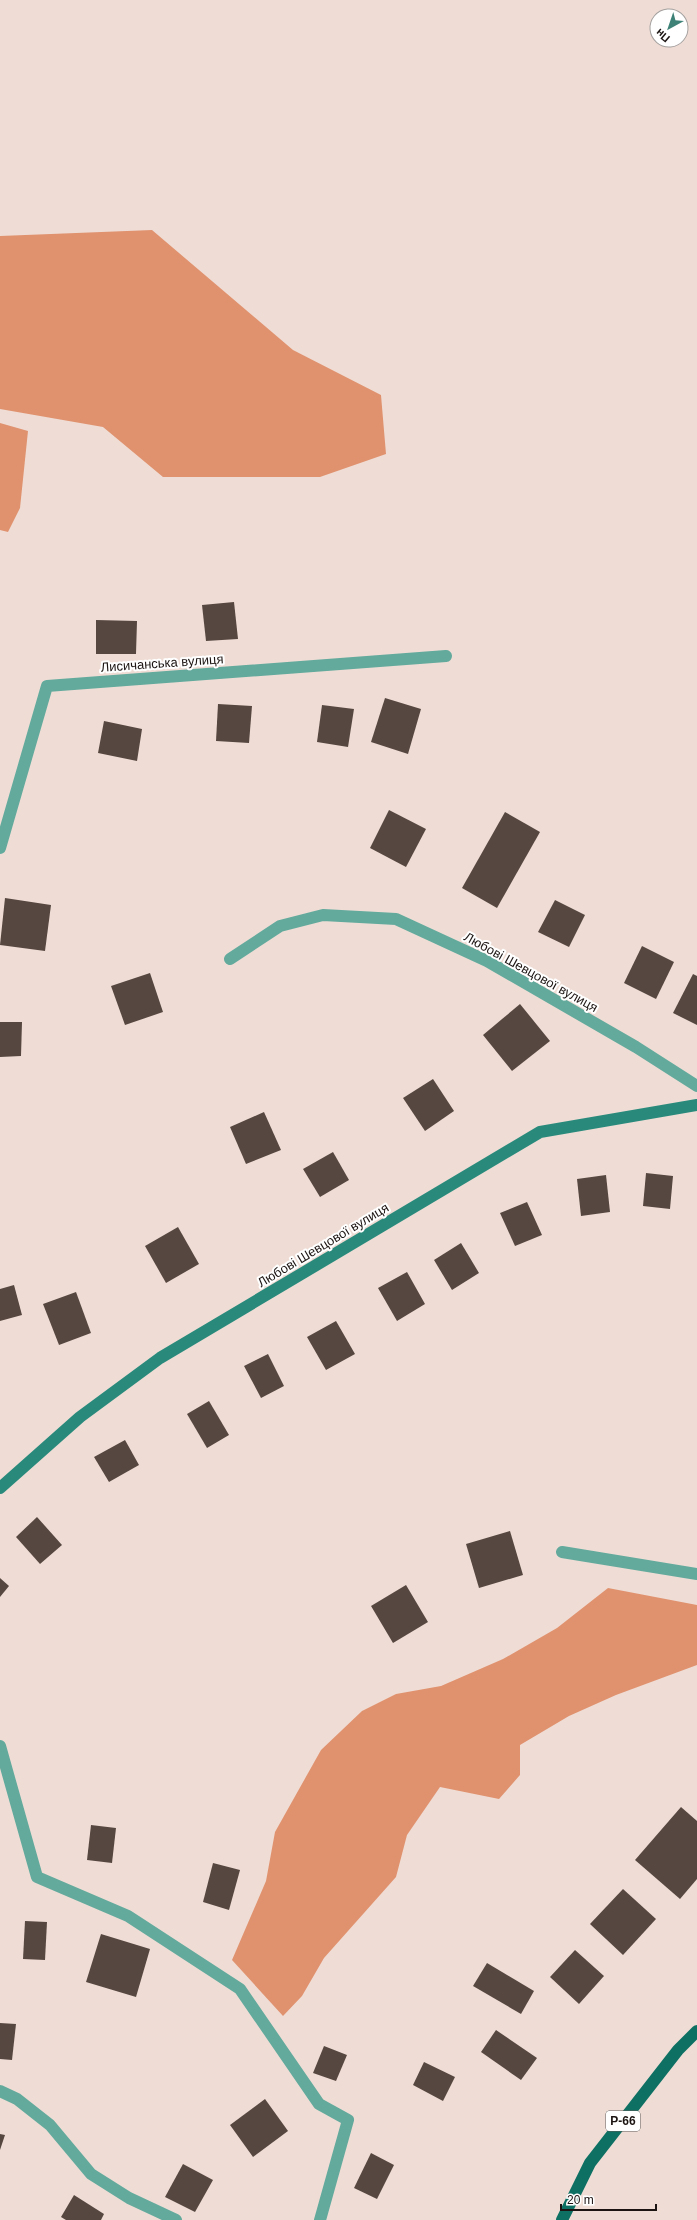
<svg xmlns="http://www.w3.org/2000/svg" width="697" height="2220" font-family="Helvetica,sans-serif">
	<style>
		.forest { fill: #e0926f }
		.building { fill: #564741 }
		.lines { fill: none; stroke-linecap: round; stroke-linejoin: round }
		.lane { stroke: #63aa9d; stroke-width: 12 }
		.street { stroke: #63aa9d; stroke-width: 12 }
		.secondary { stroke: #298a7c; stroke-width: 12 }
		.primary { stroke: #0e7063; stroke-width: 12 }
		.labels { text-anchor: middle; dominant-baseline: central; stroke-width: 4; stroke-linejoin: round; paint-order: stroke }
		.shield { fill: #fff; stroke: #5f5a59; stroke-width: 1 }
		.shield-label { font-size: 12px; font-weight: bold; fill: #1b1412 }
		.street-label { font-size: 13px; fill: #1b1412; stroke: #fff }
	</style>
	<rect width="100%" height="100%" fill="#efddd5"/>
	<g class="forest">
		<polygon points="152,230 293,350 381,395 386,454 320,477 163,477 103,427 0,409 0,236"/>
		<polygon points="0,423 28,431 20,508 8,532 0,530"/>
		<polygon points="608,1588 697,1605 697,1665 616,1695 569,1716 520,1745 520,1775 499,1799 440,1787 407,1835 396,1877 324,1958 302,1996 283,2016 232,1960 266,1881 275,1832 321,1750 362,1711 396,1694 441,1686 503,1659 557,1628"/>
	</g>
	<g class="building">
		<polygon points="234,602 238,639 206,641 202,605"/>
		<polygon points="96,620 137,621 136,654 96,654"/>
		<polygon points="385,698 421,709 408,754 371,742"/>
		<polygon points="218,704 252,706 249,743 216,741"/>
		<polygon points="322,705 354,709 348,747 317,742"/>
		<polygon points="104,721 142,729 137,761 98,753"/>
		<polygon points="389,810 426,829 406,867 370,848"/>
		<polygon points="505,812 540,832 497,908 462,888"/>
		<polygon points="5,898 51,905 45,951 0,945"/>
		<polygon points="555,900 585,915 569,947 538,932"/>
		<polygon points="642,946 674,962 656,999 624,983"/>
		<polygon points="150,973 163,1012 125,1025 111,986"/>
		<polygon points="693,974 697,976 697,1025 673,1013"/>
		<polygon points="520,1004 550,1041 512,1071 483,1035"/>
		<polygon points="0,1022 22,1022 21,1056 0,1057"/>
		<polygon points="433,1079 454,1111 425,1131 403,1098"/>
		<polygon points="264,1112 281,1150 246,1164 230,1127"/>
		<polygon points="333,1152 349,1180 320,1197 303,1169"/>
		<polygon points="646,1173 673,1176 670,1209 643,1206"/>
		<polygon points="606,1175 610,1212 581,1216 577,1179"/>
		<polygon points="527,1202 542,1235 515,1246 500,1213"/>
		<polygon points="178,1227 199,1264 166,1283 145,1246"/>
		<polygon points="461,1243 479,1273 452,1290 434,1260"/>
		<polygon points="407,1272 425,1304 397,1321 378,1288"/>
		<polygon points="14,1285 22,1315 0,1321 0,1289"/>
		<polygon points="76,1292 91,1333 59,1345 43,1304"/>
		<polygon points="336,1321 355,1354 326,1370 307,1337"/>
		<polygon points="268,1354 284,1386 261,1398 244,1366"/>
		<polygon points="209,1401 229,1435 207,1448 187,1414"/>
		<polygon points="125,1440 139,1465 109,1482 94,1457"/>
		<polygon points="37,1517 62,1545 40,1564 16,1537"/>
		<polygon points="510,1531 523,1575 479,1588 466,1544"/>
		<polygon points="0,1578 9,1586 0,1597"/>
		<polygon points="406,1585 428,1622 393,1643 371,1606"/>
		<polygon points="681,1807 697,1821 697,1879 680,1899 635,1860"/>
		<polygon points="91,1825 116,1828 112,1863 87,1860"/>
		<polygon points="213,1863 240,1870 229,1910 203,1902"/>
		<polygon points="623,1889 656,1919 623,1955 590,1924"/>
		<polygon points="25,1921 47,1922 45,1960 23,1959"/>
		<polygon points="101,1934 150,1949 136,1997 86,1982"/>
		<polygon points="575,1950 604,1976 579,2004 550,1977"/>
		<polygon points="487,1963 534,1991 521,2014 473,1986"/>
		<polygon points="0,2023 16,2024 12,2060 0,2059"/>
		<polygon points="496,2030 537,2058 521,2080 481,2052"/>
		<polygon points="324,2046 347,2055 336,2081 313,2073"/>
		<polygon points="424,2062 455,2077 443,2101 413,2085"/>
		<polygon points="265,2099 288,2131 253,2157 230,2125"/>
		<polygon points="0,2134 5,2135 0,2150"/>
		<polygon points="371,2153 394,2165 377,2199 354,2188"/>
		<polygon points="183,2164 213,2180 195,2212 165,2197"/>
		<polygon points="74,2195 104,2214 101,2220 66,2220 61,2217"/>
	</g>
	<g class="lines">
		<polyline class="lane" points="562,1552 697,1574"/>
		<g class="street">
			<polyline points="0,848 47,686 446,656"/>
			<polyline points="230,959 280,926 323,915 396,919 487,961 636,1047 697,1086"/>
			<polyline points="0,1746 37,1877 128,1916 240,1989 319,2104 348,2120 320,2220"/>
			<polyline points="0,2091 17,2099 50,2125 91,2174 129,2198 176,2220"/>
		</g>
		<polyline class="secondary" points="0,1488 80,1417 160,1358 540,1132 697,1105"/>
		<polyline class="primary" points="562,2220 590,2163 678,2050 697,2031"/>
	</g>
	<g class="labels">
		<rect class="shield" x="606" y="2111" width="34" height="20" rx="3"/>
		<g class="shield-label">
			<text x="623" y="2121">Р-66</text>
		</g>
		<g class="street-label">
			<text transform="translate(162 663) rotate(-4)">Лисичанська вулиця</text>
			<text transform="translate(531 972) rotate(29)">Любові Шевцової вулиця</text>
			<text transform="translate(323 1245) rotate(-31)">Любові Шевцової вулиця</text>
		</g>
	</g>
	<g transform="translate(669 28) rotate(220)"><circle r="19" fill="#ffffff" stroke="#a4a1a0"/>
	<path d="M0-3L7 15L0 10L-7 15Z" fill="#3e8277"/>
	<text y="-6" font-size="11" font-weight="bold" text-anchor="middle" fill="#1b1412">Пн</text>
	</g>
	<path d="M561 2204v6h95v-6" fill="none" stroke="#1b1412" stroke-width="2"/>
	<text x="567" y="2204" font-size="12" fill="#1b1412" stroke="#ffffff" stroke-width="3" paint-order="stroke">20 m</text>
</svg>
